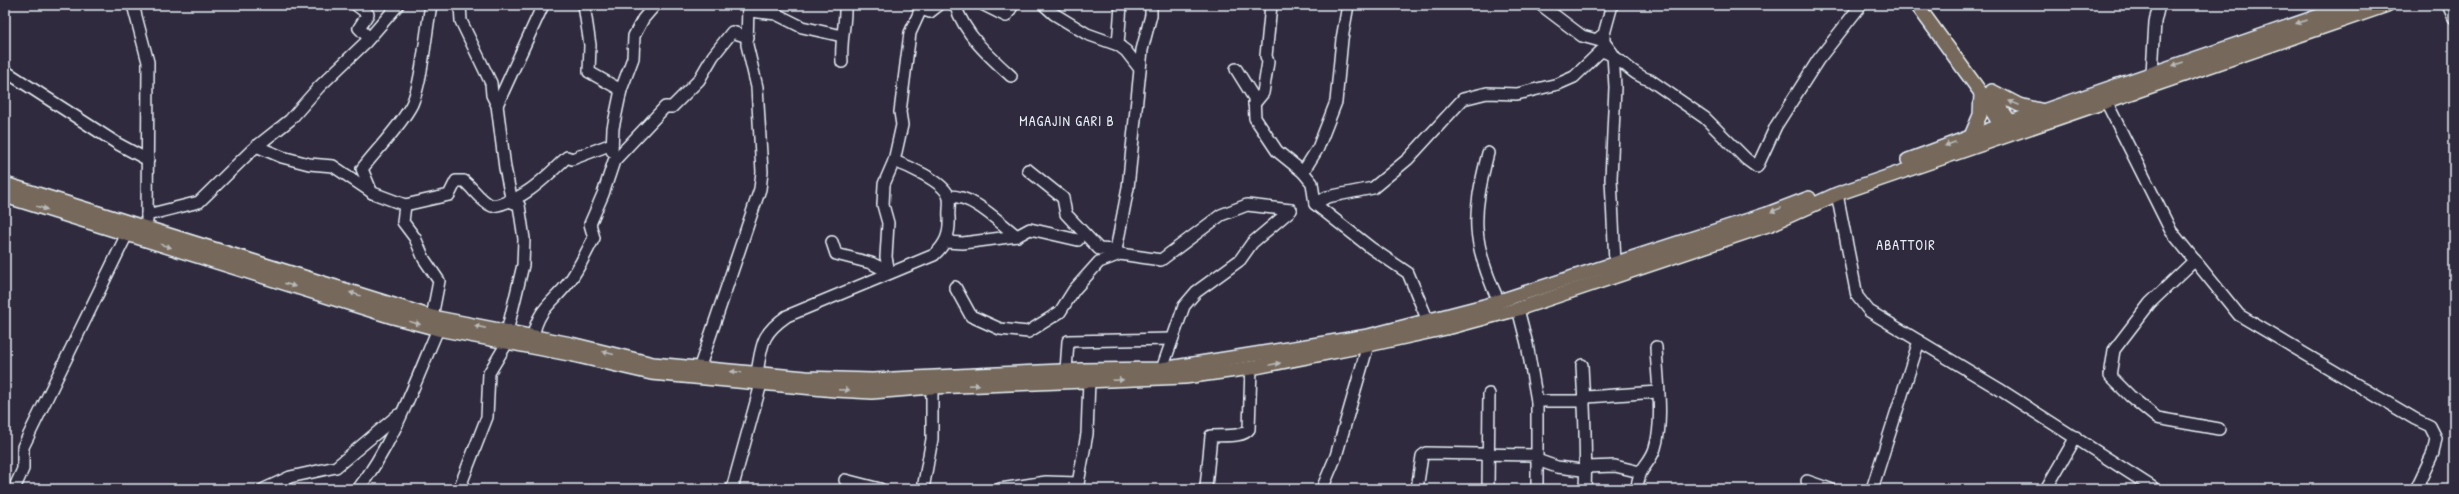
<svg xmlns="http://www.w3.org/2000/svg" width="2459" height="494" font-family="'Patrick Hand',sans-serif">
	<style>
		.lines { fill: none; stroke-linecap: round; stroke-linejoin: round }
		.minor-casing { stroke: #e8f1f8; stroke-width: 14 }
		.major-casing { stroke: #e8f1f8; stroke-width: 16 }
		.minor { stroke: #2f2a3d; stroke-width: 11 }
		.major { stroke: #76695c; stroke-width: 13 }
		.oneway { fill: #babbba }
		.labels { text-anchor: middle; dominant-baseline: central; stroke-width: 3; stroke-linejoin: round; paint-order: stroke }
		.neighbourhood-label { font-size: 14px; letter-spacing: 1px; fill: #e8f1f8; stroke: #2f2a3d }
	</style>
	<rect width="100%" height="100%" fill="#2f2a3d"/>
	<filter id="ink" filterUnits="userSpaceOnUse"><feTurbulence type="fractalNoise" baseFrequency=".025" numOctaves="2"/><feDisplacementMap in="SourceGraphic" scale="8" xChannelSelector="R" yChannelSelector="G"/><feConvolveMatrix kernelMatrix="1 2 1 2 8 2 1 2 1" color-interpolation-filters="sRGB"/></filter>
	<g filter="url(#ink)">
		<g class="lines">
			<g class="minor-casing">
				<g id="minor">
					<polyline points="133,5 148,62 147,221"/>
					<polyline points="356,5 368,14 359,28 369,38"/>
					<polyline points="460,5 461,21 491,83 492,95 497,105 505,168 512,202"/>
					<polyline points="584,5 590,45 589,72 621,90"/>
					<path d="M 955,5 C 966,36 988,55 1011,76"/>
					<polyline points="984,5 1006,16 1013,5"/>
					<polyline points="1044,5 1054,14 1087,34 1118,45 1126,51 1140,69"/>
					<polyline points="1541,5 1582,36 1604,42"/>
					<polyline points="2448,5 2454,18"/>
					<polyline points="921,9 930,12 939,5"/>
					<polyline points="750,11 776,14 802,27 842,36"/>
					<polyline points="1604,34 1604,42 1613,54 1615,87 1611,179 1615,263"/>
					<polyline points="1600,37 1604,34 1612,5"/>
					<polyline points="1118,45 1121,5"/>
					<path d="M 842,62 C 840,42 846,24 845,5"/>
					<polyline points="1236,69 1254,98 1255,118 1277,151 1303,172 1312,183 1315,204 1371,248 1408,273 1428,321"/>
					<polyline points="5,71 118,144 148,160"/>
					<polyline points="2152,73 2155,22 2159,5"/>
					<polyline points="2106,101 2171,231 2239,315 2415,419 2430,426 2436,438 2433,453 2416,489"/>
					<polyline points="1254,104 1263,93 1268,62 1266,56 1271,5"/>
					<polyline points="497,105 543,5"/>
					<path d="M 256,146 L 282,157 L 309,164 L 333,166 L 373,193 L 405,205 L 449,195 L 456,181 L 464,181 C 474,189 479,200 492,206 C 522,202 545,178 567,157 L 572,159 L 612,144"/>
					<polyline points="612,151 613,128 621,90 633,58 634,36 643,19 655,5"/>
					<path d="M 1488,153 C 1472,216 1471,242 1499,302"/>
					<polyline points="1028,170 1063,198 1066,214 1099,249 1116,250 1120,254"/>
					<polyline points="1303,172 1318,148 1336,102 1342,39 1348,5"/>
					<path d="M 372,193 L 362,169 C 377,149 401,126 412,104 C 422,82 426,31 431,5"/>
					<polyline points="1837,194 1857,296 1869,311 1999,389 2155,489"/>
					<path d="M 949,196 C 975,196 997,221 1017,236"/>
					<path d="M 1315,204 L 1327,197 L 1373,188 L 1408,159 L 1463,99 L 1487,93 L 1517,94 L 1558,84 L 1574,77 L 1601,51 C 1622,56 1630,75 1650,80 L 1705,118 L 1746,159 L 1757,167 L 1776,126 L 1818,60 L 1861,5"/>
					<polyline points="405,205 403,222 415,238 424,259 439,281 432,317"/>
					<polyline points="147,215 199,202 252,150 290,120 319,87 366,42 398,5"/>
					<polyline points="832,242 836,254 871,263 889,272"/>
					<polyline points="945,242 963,243 1017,236 1030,229 1078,240"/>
					<polyline points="1116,250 1128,188 1142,50 1151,15 1151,5"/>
					<polyline points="2195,260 2150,303 2114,350 2110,376 2130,396 2157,418 2219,429"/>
					<polyline points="889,272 886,257 888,223 883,205 884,184 894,161 902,125 900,112 910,33 921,9 916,5"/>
					<polyline points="955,287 971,316 1000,329 1028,332 1060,312 1074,290 1099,262 1120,254 1161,260 1221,215 1247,205 1291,210"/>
					<polyline points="1518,309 1527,344 1537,401 1537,489"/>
					<polyline points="507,332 523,265 524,239 519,205 512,202"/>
					<path d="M 533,337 C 538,308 553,303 569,282 C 579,269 586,252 594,238 L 590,224 L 603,194 L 614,161 L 665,107 L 672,107 L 699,80 L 713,56 L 732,32 L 748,37"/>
					<path d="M 1582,365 C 1584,406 1587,449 1585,489"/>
					<polyline points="699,369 760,189 762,172 757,87 747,45 748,5"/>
					<polyline points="1162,369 1184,306 1196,292 1240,260 1252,243 1291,210"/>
					<polyline points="1066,371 1068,341 1172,339"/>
					<path d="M 757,373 C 762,344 761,334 787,316 L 934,255 C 946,244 950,234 949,217 C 948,211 951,201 948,195 C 942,181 908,166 894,161"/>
					<polyline points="1537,401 1584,401 1587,397 1657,392"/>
					<polyline points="1537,460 1557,467 1582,470 1587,467 1615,466 1640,472"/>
					<polyline points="845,480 880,489"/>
					<polyline points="1807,481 1830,489"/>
					<path d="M 1206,487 L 1211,436 C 1222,435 1243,438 1249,429 L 1251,368"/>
					<polyline points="14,489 23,469 23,447 127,234"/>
					<polyline points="264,489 290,477 336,467 398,415"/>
					<path d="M 358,489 C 393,445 416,380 438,329"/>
					<polyline points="459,489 487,417 489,373 507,343"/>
					<polyline points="732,489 761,384"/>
					<polyline points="923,489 932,439 932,387"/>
					<polyline points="1000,489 1046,482 1078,483"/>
					<polyline points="1077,489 1087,434 1089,380"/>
					<polyline points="1322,489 1336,456 1368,345"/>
					<polyline points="1417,489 1422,456 1426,453 1536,455"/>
					<polyline points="1488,489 1489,394"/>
					<path d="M 1637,489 C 1638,467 1650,465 1655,448 C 1664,420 1657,377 1656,347"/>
					<polyline points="1872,489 1919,341"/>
					<polyline points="2046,489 2076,437"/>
				</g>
			</g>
			<g class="major-casing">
				<g id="major">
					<polyline points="1917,5 1981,93 2005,133"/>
					<polyline points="1992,91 2019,105 2044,111"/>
					<polyline points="1991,94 2015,129"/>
					<polyline points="1971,136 1980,115 1981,93"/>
					<polyline points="1908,160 2002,125 2351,5"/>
					<polyline points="5,184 432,317 571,344 653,364 806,378 872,380 1082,370 1162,369 1368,336 1484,306 1767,214 1809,198"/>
					<polyline points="5,196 393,317 438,329 569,354 651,373 835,390 872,392 932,387 1185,377 1251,368 1368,345 1451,327 1518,309 1771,224 1837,194 2387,5"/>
				</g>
			</g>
			<use href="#minor" class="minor"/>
			<use href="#major" class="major"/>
		</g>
		<defs><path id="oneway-solid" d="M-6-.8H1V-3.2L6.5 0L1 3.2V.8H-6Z"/></defs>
		<g class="oneway">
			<use href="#oneway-solid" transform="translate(2301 22) rotate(161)"/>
			<use href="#oneway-solid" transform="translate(2178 64) rotate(161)"/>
			<use href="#oneway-solid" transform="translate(2014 103) rotate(-158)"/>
			<use href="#oneway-solid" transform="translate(1950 144) rotate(159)"/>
			<use href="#oneway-solid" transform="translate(42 208) rotate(17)"/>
			<use href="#oneway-solid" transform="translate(1776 210) rotate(159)"/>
			<use href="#oneway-solid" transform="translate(166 246) rotate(17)"/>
			<use href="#oneway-solid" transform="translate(290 285) rotate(18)"/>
			<use href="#oneway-solid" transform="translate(355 294) rotate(-163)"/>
			<use href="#oneway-solid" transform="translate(415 323) rotate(15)"/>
			<use href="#oneway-solid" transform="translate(480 327) rotate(-168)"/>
			<use href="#oneway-solid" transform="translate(608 353) rotate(-166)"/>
			<use href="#oneway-solid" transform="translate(1275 364) rotate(-10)"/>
			<use href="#oneway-solid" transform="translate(736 372) rotate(-175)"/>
			<use href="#oneway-solid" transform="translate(1118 380) rotate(-2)"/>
			<use href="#oneway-solid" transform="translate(974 385) rotate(-2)"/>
			<use href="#oneway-solid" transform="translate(844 390) rotate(3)"/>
		</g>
	</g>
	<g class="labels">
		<g class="neighbourhood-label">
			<text x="1067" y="120">MAGAJIN GARI B</text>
			<text x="1906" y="244">ABATTOIR</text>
		</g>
	</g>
	<rect width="2459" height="494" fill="none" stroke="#2f2a3d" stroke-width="20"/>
	<rect x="10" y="10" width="2439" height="474" fill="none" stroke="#e8f1f8" stroke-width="1.5" filter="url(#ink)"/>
</svg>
